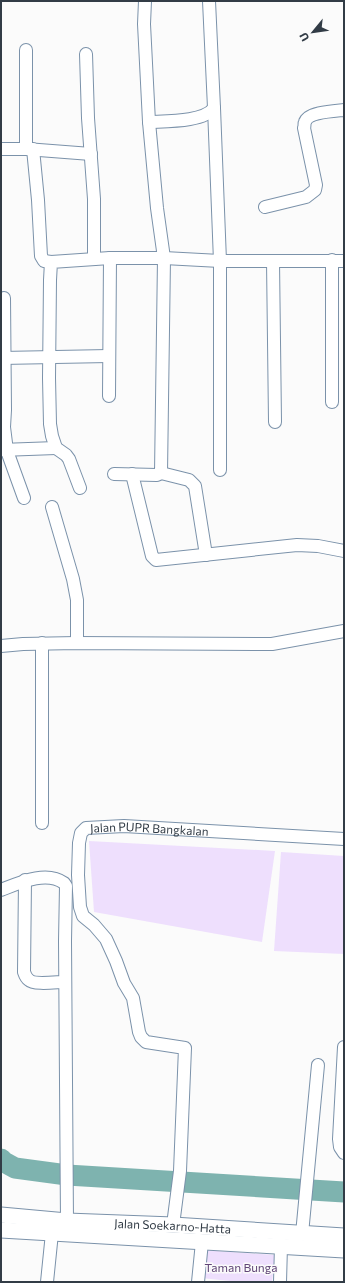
<svg xmlns="http://www.w3.org/2000/svg" width="345" height="1283" font-family="Commissioner,sans-serif">
	<style>
		.green { fill: #eedffd }
		.lines { fill: none; stroke-linecap: round; stroke-linejoin: round }
		.river { stroke: #7eb3af; stroke-width: 21 }
		.minor-casing { stroke: #7b92aa; stroke-width: 14 }
		.major-casing { stroke: #7b92aa; stroke-width: 17 }
		.minor { stroke: #fff; stroke-width: 12 }
		.major { stroke: #fff; stroke-width: 15 }
		.labels { text-anchor: middle; dominant-baseline: central; stroke-width: 3; stroke-linejoin: round; paint-order: stroke }
		.street-label { font-size: 12px; fill: #323c46; stroke: #fbfbfb }
		.park-label { font-size: 12px; fill: #614678; stroke: #fbfbfb }
	</style>
	<rect width="100%" height="100%" fill="#fbfbfb"/>
	<g class="green">
		<polygon points="89,841 275,851 262,942 94,912"/>
		<polygon points="281,852 344,856 344,954 274,951"/>
		<polygon points="203,1250 275,1255 272,1282 240,1282 201,1278"/>
	</g>
	<g class="lines">
		<polyline class="river" points="1,1159 4,1162 15,1168 67,1175 344,1192"/>
		<g class="minor-casing">
			<g id="minor">
				<polyline points="26,50 26,149"/>
				<polyline points="86,54 88,118 94,199 94,259"/>
				<polyline points="214,108 220,261 220,470"/>
				<path d="M 149,122 C 166,121 204,122 214,108 L 209,1"/>
				<polyline points="1,149 26,149 91,154"/>
				<polyline points="33,149 38,200 41,256 44,261 51,262"/>
				<path d="M 265,207 L 306,197 L 315,190 L 316,185 L 304,128 C 305,126 304,124 305,122 C 308,112 335,111 344,110"/>
				<polyline points="332,260 332,402"/>
				<polyline points="273,261 275,422"/>
				<polyline points="4,298 5,410 4,427 7,451 24,498"/>
				<polyline points="1,358 109,356"/>
				<polyline points="109,396 110,258"/>
				<polyline points="1,450 56,448"/>
				<polyline points="161,473 189,480 195,486 206,555"/>
				<polyline points="114,474 157,475 161,473 164,258 157,208 149,122 144,24 145,1"/>
				<polyline points="132,474 152,556 156,560 297,545 318,546 344,551"/>
				<polyline points="80,488 69,459 66,455 56,448 52,436 50,424 49,378 50,280 51,262 110,258 164,258 220,261 344,261"/>
				<polyline points="52,507 73,579 77,600 77,643"/>
				<polyline points="42,643 42,823"/>
				<polyline points="1,646 23,644 77,643 272,644 344,631"/>
				<path d="M 25,880 L 24,972 C 25,975 26,978 29,980 C 34,985 57,982 65,982"/>
				<path d="M 1,890 C 19,883 46,870 64,883 L 66,886 L 65,941 L 67,1221"/>
				<polyline points="344,1047 339,1139 340,1147 344,1153"/>
				<path id="s1" d="M 173,1225 L 180,1171 L 185,1048 L 146,1042 L 141,1037 L 139,1032 L 133,998 L 124,983 L 116,961 L 106,939 L 94,925 L 83,916 L 80,907 L 78,875 L 79,843 L 81,833 L 86,828 L 124,826 L 344,839"/>
				<polyline points="302,1234 318,1065"/>
				<polyline points="47,1282 52,1233"/>
				<polyline points="198,1282 202,1242"/>
				<polyline points="280,1282 281,1246"/>
			</g>
		</g>
		<g class="major-casing">
			<g id="major">
				<path id="s2" d="M 1,1215 L 67,1221 L 173,1225 L 344,1236"/>
				<polyline points="1,1230 344,1250"/>
			</g>
		</g>
		<use href="#minor" class="minor"/>
		<use href="#major" class="major"/>
	</g>
	<g class="labels">
		<g class="street-label">
			<text stroke="none"><textPath href="#s1" startOffset="516">Jalan PUPR Bangkalan</textPath></text>
			<text stroke="none"><textPath href="#s2" startOffset="172">Jalan Soekarno-Hatta</textPath></text>
		</g>
		<g class="park-label">
			<text x="241" y="1267">Taman Bunga</text>
		</g>
	</g>
	<rect width="345" height="1283" fill="none" stroke="#323c46" stroke-width="4"/>
	<g transform="translate(313 32) rotate(241)" stroke="#fbfbfb" stroke-width="3" paint-order="stroke">
	<path d="M0-3L7 15L0 10L-7 15Z" fill="#323c46"/>
	<text y="-6" font-size="11" font-weight="bold" text-anchor="middle" fill="#323c46">U</text>
	</g>
</svg>
